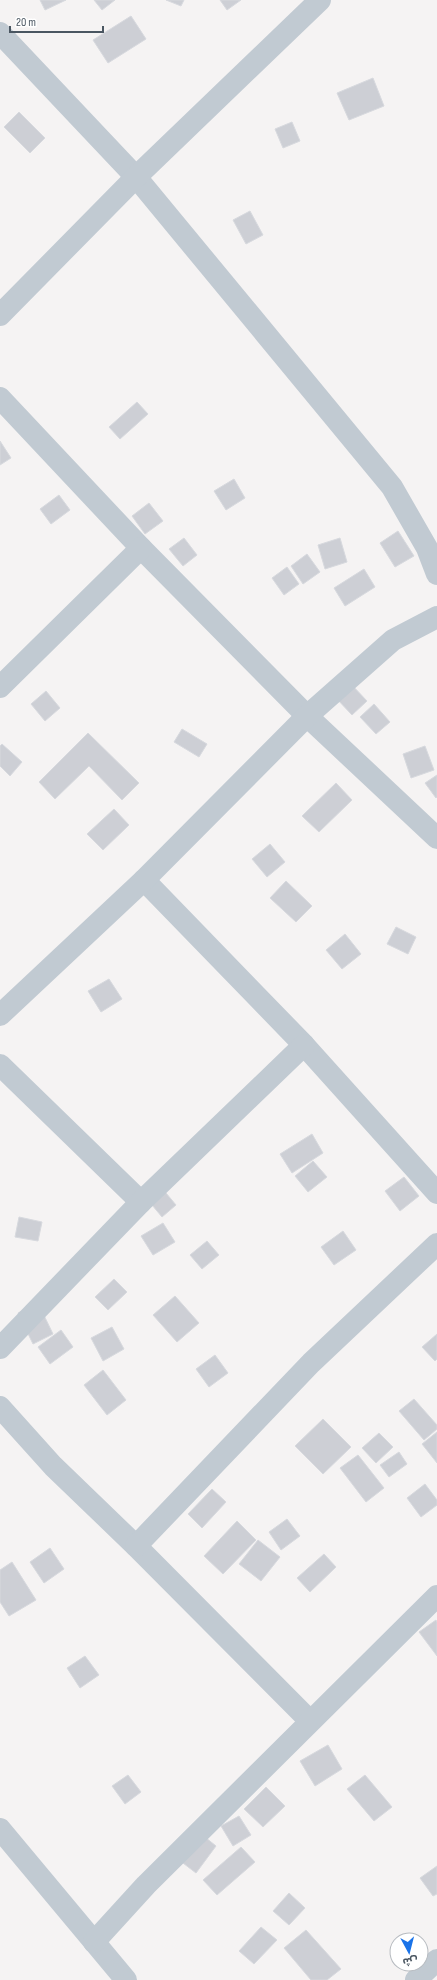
<svg xmlns="http://www.w3.org/2000/svg" width="437" height="1980" font-family="'Sofia Sans Condensed','Noto Sans Arabic',sans-serif">
	<style>
		.building { fill: #cdcfd5; stroke: #d7d9de }
		.lines { fill: none; stroke-linecap: round; stroke-linejoin: round }
		.minor { stroke: #c1cad2; stroke-width: 22 }
	</style>
	<rect width="100%" height="100%" fill="#f5f3f3"/>
	<g class="building">
		<polygon points="40,0 66,0 45,10"/>
		<polygon points="94,0 115,0 102,10"/>
		<polygon points="166,0 184,0 181,6"/>
		<polygon points="220,0 241,0 227,10"/>
		<polygon points="131,16 146,39 108,63 93,40"/>
		<polygon points="373,78 384,106 349,120 337,93"/>
		<polygon points="19,112 45,138 30,153 4,127"/>
		<polygon points="292,122 300,141 283,148 275,129"/>
		<polygon points="250,211 263,235 246,244 233,220"/>
		<polygon points="137,402 148,414 120,439 109,427"/>
		<polygon points="0,441 11,458 0,465"/>
		<polygon points="234,479 245,498 226,510 214,491"/>
		<polygon points="59,495 70,510 51,524 40,509"/>
		<polygon points="149,503 163,521 145,534 132,516"/>
		<polygon points="398,531 414,556 395,567 380,543"/>
		<polygon points="184,538 197,555 183,566 169,549"/>
		<polygon points="340,538 347,562 325,569 318,545"/>
		<polygon points="307,554 320,572 303,584 291,566"/>
		<polygon points="287,567 299,584 284,595 272,578"/>
		<polygon points="364,569 375,587 345,606 334,588"/>
		<polygon points="351,684 367,701 352,715 336,698"/>
		<polygon points="46,691 60,708 45,721 31,704"/>
		<polygon points="374,704 390,722 376,734 360,717"/>
		<polygon points="182,729 207,744 199,757 174,742"/>
		<polygon points="88,733 139,783 122,800 89,766 55,799 39,782"/>
		<polygon points="2,744 22,762 10,776 0,766 0,746"/>
		<polygon points="425,746 434,770 411,778 403,754"/>
		<polygon points="437,775 437,797 436,798 425,783"/>
		<polygon points="336,783 352,800 319,832 302,816"/>
		<polygon points="114,809 129,825 103,850 87,834"/>
		<polygon points="270,844 285,862 267,877 252,859"/>
		<polygon points="286,881 312,906 296,922 270,898"/>
		<polygon points="396,927 416,937 408,954 387,944"/>
		<polygon points="345,934 361,954 342,969 326,950"/>
		<polygon points="109,979 122,999 101,1012 88,991"/>
		<polygon points="312,1134 323,1153 292,1173 280,1154"/>
		<polygon points="313,1161 327,1177 308,1192 295,1176"/>
		<polygon points="404,1177 419,1196 400,1211 385,1191"/>
		<polygon points="161,1187 176,1205 162,1217 147,1199"/>
		<polygon points="19,1217 42,1222 38,1241 15,1237"/>
		<polygon points="163,1223 175,1242 153,1255 141,1236"/>
		<polygon points="343,1231 356,1250 334,1265 321,1247"/>
		<polygon points="207,1241 219,1255 202,1269 190,1255"/>
		<polygon points="114,1279 127,1292 108,1310 95,1297"/>
		<polygon points="175,1296 199,1323 177,1342 153,1315"/>
		<polygon points="38,1303 53,1334 33,1344 18,1313"/>
		<polygon points="112,1327 124,1349 103,1361 91,1338"/>
		<polygon points="61,1330 73,1347 50,1364 38,1347"/>
		<polygon points="437,1334 437,1359 435,1361 422,1347"/>
		<polygon points="215,1355 228,1373 209,1387 196,1369"/>
		<polygon points="103,1370 126,1400 107,1415 84,1385"/>
		<polygon points="414,1399 437,1425 437,1429 424,1440 399,1411"/>
		<polygon points="323,1419 351,1447 323,1474 295,1446"/>
		<polygon points="437,1432 437,1463 422,1444"/>
		<polygon points="379,1433 393,1447 376,1463 362,1448"/>
		<polygon points="399,1452 407,1464 389,1477 380,1465"/>
		<polygon points="358,1455 384,1488 366,1502 340,1468"/>
		<polygon points="425,1484 437,1500 437,1505 421,1517 407,1498"/>
		<polygon points="212,1489 226,1502 202,1528 188,1514"/>
		<polygon points="287,1519 300,1536 281,1550 269,1532"/>
		<polygon points="237,1521 256,1540 223,1574 204,1556"/>
		<polygon points="258,1540 280,1557 261,1581 239,1564"/>
		<polygon points="50,1548 64,1569 44,1583 30,1562"/>
		<polygon points="324,1554 336,1567 310,1592 297,1578"/>
		<polygon points="12,1562 36,1600 9,1616 0,1602 0,1570"/>
		<polygon points="436,1620 437,1622 437,1656 419,1632"/>
		<polygon points="85,1656 99,1675 80,1688 67,1668"/>
		<polygon points="328,1745 342,1769 315,1786 300,1761"/>
		<polygon points="128,1775 141,1792 125,1804 112,1786"/>
		<polygon points="365,1775 392,1807 374,1821 347,1789"/>
		<polygon points="266,1787 285,1806 263,1827 244,1809"/>
		<polygon points="239,1816 251,1835 233,1846 221,1826"/>
		<polygon points="200,1833 216,1846 196,1873 179,1860"/>
		<polygon points="241,1847 255,1862 217,1895 203,1880"/>
		<polygon points="437,1866 437,1894 433,1896 420,1878"/>
		<polygon points="289,1893 305,1908 289,1925 273,1911"/>
		<polygon points="261,1927 277,1940 254,1964 239,1951"/>
		<polygon points="306,1930 341,1969 327,1980 311,1980 284,1948"/>
	</g>
	<g class="lines">
		<g class="minor">
			<polyline points="0,33 136,177 392,487 427,548 437,574"/>
			<polyline points="0,315 136,177 320,0"/>
			<polyline points="0,398 141,548 307,716 437,838"/>
			<polyline points="0,687 141,548"/>
			<polyline points="144,880 304,1045 437,1193"/>
			<polyline points="0,1015 144,880 307,716 393,640 437,617"/>
			<polyline points="0,1065 141,1202"/>
			<polyline points="0,1348 141,1202 304,1045"/>
			<polyline points="0,1407 53,1466 136,1546 310,1721"/>
			<polyline points="136,1546 311,1363 437,1244"/>
			<polyline points="0,1829 126,1980"/>
			<polyline points="94,1942 146,1885 437,1596"/>
			<polyline points="416,1980 437,1960"/>
		</g>
	</g>
	<g transform="translate(409 1952) rotate(173)"><circle r="19" fill="#ffffff" stroke="#b7bbc0"/>
	<path d="M0-3L7 15L0 10L-7 15Z" fill="#1a73e8"/>
	<text y="-6" font-size="11" font-weight="bold" text-anchor="middle" fill="#4a5661">ش</text>
	</g>
	<path d="M10 26v6h93v-6" fill="none" stroke="#4a5661" stroke-width="2"/>
	<text x="16" y="26" font-size="12" fill="#4a5661" stroke="#ffffff" stroke-width="3" paint-order="stroke">20 m</text>
</svg>
